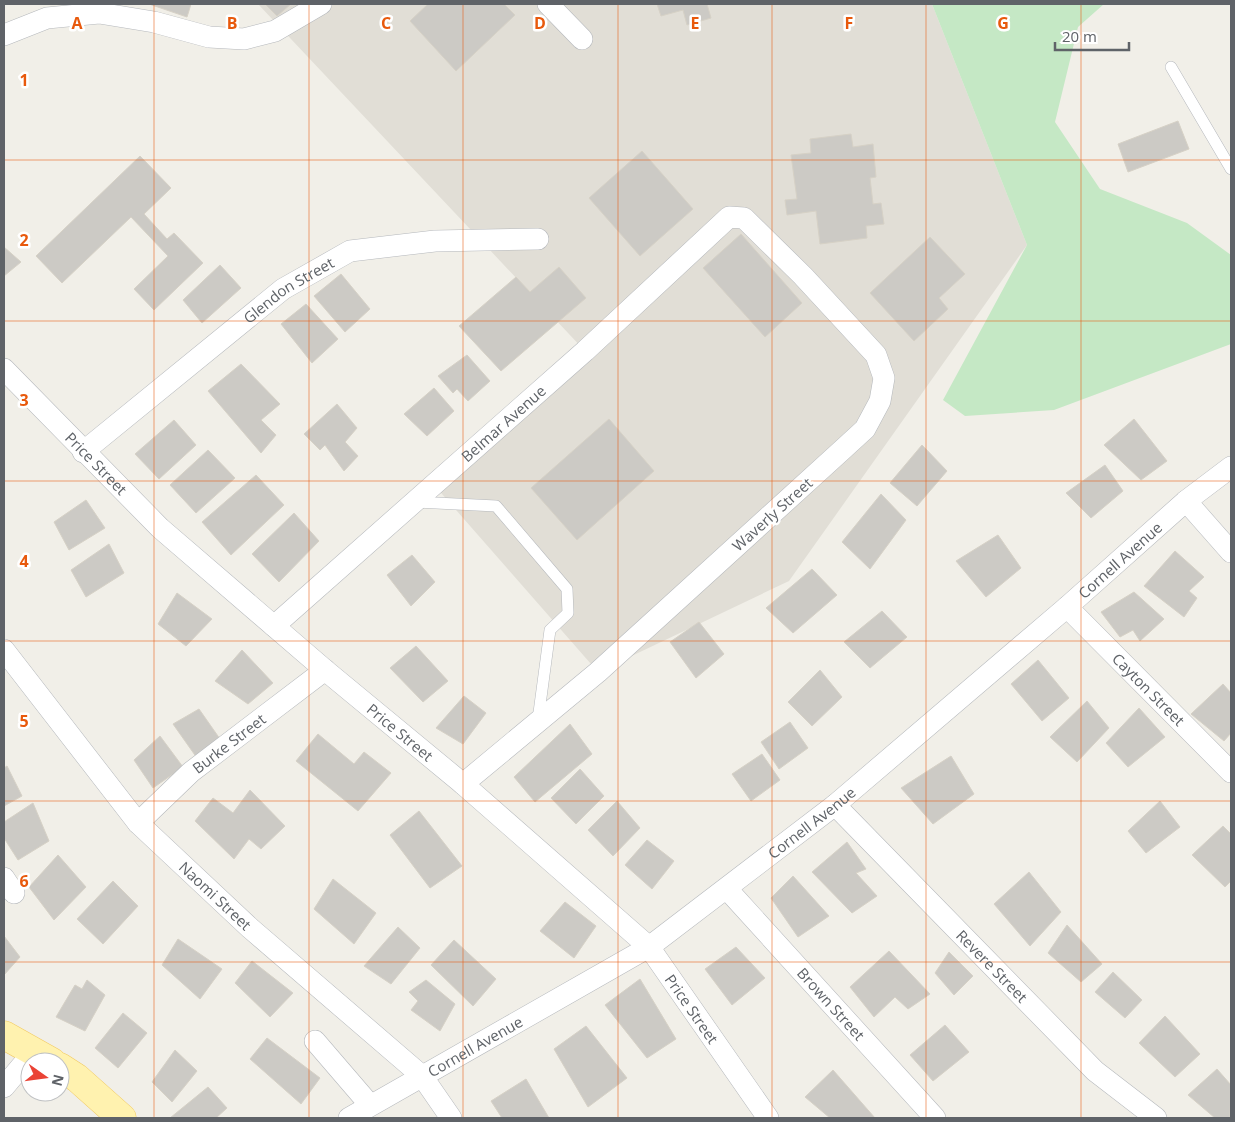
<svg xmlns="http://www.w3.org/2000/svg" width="1235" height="1122" font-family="'Open Sans',sans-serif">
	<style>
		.education { fill: #e1ded6 }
		.green { fill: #c5e8c5 }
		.building { fill: #cccac5; stroke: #d6d1c6 }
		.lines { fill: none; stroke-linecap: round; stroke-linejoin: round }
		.lane-casing { stroke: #b5b8bc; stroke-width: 12 }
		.street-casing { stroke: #b5b8bc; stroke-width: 22 }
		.primary-casing { stroke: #f2c960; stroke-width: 29 }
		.lane { stroke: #fff; stroke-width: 11 }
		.street { stroke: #fff; stroke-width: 21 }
		.primary { stroke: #fff2af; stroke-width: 28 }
		.grid { fill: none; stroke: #e8590c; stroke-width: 1; stroke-opacity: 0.55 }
		.labels { text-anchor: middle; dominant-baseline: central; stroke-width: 5; stroke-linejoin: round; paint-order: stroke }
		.street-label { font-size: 15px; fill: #5f6368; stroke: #fff }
		.grid-label { font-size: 16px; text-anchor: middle; font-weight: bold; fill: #e8590c; stroke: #fff; stroke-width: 5; stroke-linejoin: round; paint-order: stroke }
	</style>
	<rect width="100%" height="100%" fill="#f1efe8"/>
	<polygon class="education" points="258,4 932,4 1027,245 789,581 598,672 435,486 585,351"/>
	<polygon class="green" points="932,4 1104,4 1078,27 1055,122 1100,189 1187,223 1231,255 1231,344 1054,410 965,416 943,400 1027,245"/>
	<g class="building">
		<polygon points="149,4 191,4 187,17"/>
		<polygon points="265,4 291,4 277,16"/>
		<polygon points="428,4 504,4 515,15 456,71 410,21"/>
		<polygon points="657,4 707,4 711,18 687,25 683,10 661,16"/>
		<polygon points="1178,121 1189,149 1128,172 1118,144"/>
		<polygon points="851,134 853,147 873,144 876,177 870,178 873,204 881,203 884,224 866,226 867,238 820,244 816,211 787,215 785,200 797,199 791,155 811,153 810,139"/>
		<polygon points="642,151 693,209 640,256 589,198"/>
		<polygon points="140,156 171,188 144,214 167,239 174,233 203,263 154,310 134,289 168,256 131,217 62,283 36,256"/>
		<polygon points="741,234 802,303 765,337 703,268"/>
		<polygon points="930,237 965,274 939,298 948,309 914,341 870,293"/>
		<polygon points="4,247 21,262 4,276"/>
		<polygon points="220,265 241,288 202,323 183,300"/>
		<polygon points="559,267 586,298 501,371 459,326 516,277 530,292"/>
		<polygon points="341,274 370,309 345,332 314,296"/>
		<polygon points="306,304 338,339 312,363 281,324"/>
		<polygon points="467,355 490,381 468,401 457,389 453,393 438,376"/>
		<polygon points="241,364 280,404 261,420 276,435 261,453 208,391"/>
		<polygon points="434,388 454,411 427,436 404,414"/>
		<polygon points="337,404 357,428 345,442 358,456 344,471 325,445 320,450 304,434"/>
		<polygon points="609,419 654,471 577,540 531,488"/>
		<polygon points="1134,419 1167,461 1141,480 1104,445"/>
		<polygon points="174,420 196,445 159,479 135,454"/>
		<polygon points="922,445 947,471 917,506 890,483"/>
		<polygon points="208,450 235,478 196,513 170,485"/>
		<polygon points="1105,465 1123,491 1091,518 1066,493"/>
		<polygon points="256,475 284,505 231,555 202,522"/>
		<polygon points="881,494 906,520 870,569 842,542"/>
		<polygon points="86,500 105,528 69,550 54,522"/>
		<polygon points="294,513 319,541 279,582 252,554"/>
		<polygon points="998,535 1021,568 986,597 956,561"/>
		<polygon points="109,544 124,573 86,597 71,570"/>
		<polygon points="1175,551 1204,577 1189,591 1197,598 1184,617 1144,586"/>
		<polygon points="412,555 435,582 411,606 387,575"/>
		<polygon points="812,569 837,595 793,633 766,608"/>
		<polygon points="1134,592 1164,619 1140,641 1133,630 1120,637 1101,612"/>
		<polygon points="177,593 212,619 186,646 158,624"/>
		<polygon points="882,611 907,637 870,668 844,642"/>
		<polygon points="699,622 724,654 696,678 670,642"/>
		<polygon points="416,646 448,681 423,702 390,668"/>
		<polygon points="242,650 273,683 248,704 215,681"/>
		<polygon points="1038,660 1069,698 1042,721 1011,684"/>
		<polygon points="820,670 842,697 812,726 788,702"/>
		<polygon points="1223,684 1231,693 1231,733 1224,741 1191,714"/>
		<polygon points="464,696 486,713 463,744 436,728"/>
		<polygon points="1087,701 1109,728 1077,762 1050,737"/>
		<polygon points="1139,708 1165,737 1128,767 1106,743"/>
		<polygon points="199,709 220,739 197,758 173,724"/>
		<polygon points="790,722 808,748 779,769 761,742"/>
		<polygon points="570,724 592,754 535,802 514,777"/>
		<polygon points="318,734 354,764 364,752 391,773 358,811 296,761"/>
		<polygon points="160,736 183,767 153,788 134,760"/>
		<polygon points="762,754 780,780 751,801 732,774"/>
		<polygon points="951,756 974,794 933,824 901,788"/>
		<polygon points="7,766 22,796 4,806 4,768"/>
		<polygon points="580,769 604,796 576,824 551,798"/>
		<polygon points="250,790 285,826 261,849 249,839 234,859 195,821 213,798 233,813"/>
		<polygon points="617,801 640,828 613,856 588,830"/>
		<polygon points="1160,801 1180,827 1146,853 1128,831"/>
		<polygon points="33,803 49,841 18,860 4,838 4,822"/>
		<polygon points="419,811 462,866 430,888 390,835"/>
		<polygon points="1223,826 1231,834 1231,881 1225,887 1192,855"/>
		<polygon points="647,840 674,861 652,889 625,865"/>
		<polygon points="847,842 866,869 856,873 877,896 852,913 812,872"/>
		<polygon points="58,855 86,887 54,920 29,887"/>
		<polygon points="1029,872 1061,912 1030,946 994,904"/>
		<polygon points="793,876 829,916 798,937 771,898"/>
		<polygon points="333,879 376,913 354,944 314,909"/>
		<polygon points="113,881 138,906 103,944 77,919"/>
		<polygon points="565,902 596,926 574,958 540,931"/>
		<polygon points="1067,925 1102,964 1081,982 1048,953"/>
		<polygon points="398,927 420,948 391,984 364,966"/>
		<polygon points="4,936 20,957 4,975"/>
		<polygon points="178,939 222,969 200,999 162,965"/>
		<polygon points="454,940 496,979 473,1006 431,965"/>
		<polygon points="736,947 765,978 732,1005 705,969"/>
		<polygon points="889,951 930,994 908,1009 895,997 874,1017 850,987"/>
		<polygon points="949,952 973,976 954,995 935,973"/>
		<polygon points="252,961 293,993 270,1017 235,983"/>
		<polygon points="1113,972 1142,1000 1125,1018 1095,992"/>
		<polygon points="640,979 676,1039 647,1058 605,1005"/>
		<polygon points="87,980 105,995 85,1031 56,1017 75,985 82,989"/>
		<polygon points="426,980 455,1004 440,1031 411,1010 418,1001 409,992"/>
		<polygon points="123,1013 147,1033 118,1068 95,1048"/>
		<polygon points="1165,1016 1200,1054 1175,1077 1139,1043"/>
		<polygon points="945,1025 969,1052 933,1081 910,1055"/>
		<polygon points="586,1026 627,1078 588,1107 554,1049"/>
		<polygon points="267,1038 320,1078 301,1104 250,1059"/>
		<polygon points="175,1050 197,1071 172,1102 152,1082"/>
		<polygon points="1217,1069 1231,1085 1230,1118 1215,1118 1188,1095"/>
		<polygon points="833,1070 875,1118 830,1118 805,1097"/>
		<polygon points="526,1079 549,1118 502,1118 491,1101"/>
		<polygon points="208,1087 227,1108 216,1118 170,1118"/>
	</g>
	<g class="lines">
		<g class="lane-casing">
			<g id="lane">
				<polyline points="1171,67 1231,169"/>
				<polyline points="416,502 496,506 567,589 568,613 550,630 538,720"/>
			</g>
		</g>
		<g class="street-casing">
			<g id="street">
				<polyline points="548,4 582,39"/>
				<polyline points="4,35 47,18 99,13 154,22 209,37 244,39 275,31 321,4"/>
				<path id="s1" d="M 4,369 L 160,528 L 325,670 L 463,784 L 649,947 L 768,1118"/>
				<path id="s2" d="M 83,452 L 283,289 L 350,251 L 435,241 L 538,239"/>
				<polyline points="1186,501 1231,552"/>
				<path id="s3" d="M 1067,607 L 1231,772"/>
				<path id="s4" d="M 274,626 L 585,351 L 729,217 L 744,218 L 803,276 L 876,355 L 884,378 L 880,401 L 865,429 L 841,451 L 598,672 L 463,784"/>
				<path id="s5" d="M 4,650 L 138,823 L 250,928 L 422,1076 L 451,1118"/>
				<path id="s6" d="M 835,805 L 1095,1071 L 1156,1118"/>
				<path id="s7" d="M 138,823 L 191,772 L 325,670"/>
				<polyline points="4,878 14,893"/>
				<path id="s8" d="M 727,889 L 935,1118"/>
				<polyline points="315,1041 370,1105"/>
				<polyline points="4,1087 35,1050"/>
				<path id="s9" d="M 349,1118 L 649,947 L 835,805 L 1067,607 L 1186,501 L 1231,467"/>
			</g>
		</g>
		<g class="primary-casing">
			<g id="primary">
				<polyline points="4,1035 52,1062"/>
				<polyline points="60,1067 77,1078 122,1118"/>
			</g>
		</g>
		<use href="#lane" class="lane"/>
		<use href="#street" class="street"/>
		<use href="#primary" class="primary"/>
	</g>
	<path class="grid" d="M 154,4 L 154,1118M 309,4 L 309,1118M 463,4 L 463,1118M 618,4 L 618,1118M 772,4 L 772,1118M 926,4 L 926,1118M 1081,4 L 1081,1118M 4,160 L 1231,160M 4,321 L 1231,321M 4,481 L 1231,481M 4,641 L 1231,641M 4,801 L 1231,801M 4,962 L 1231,962"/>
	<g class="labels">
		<g class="street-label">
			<text stroke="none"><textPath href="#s2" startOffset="262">Glendon Street</textPath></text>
			<text stroke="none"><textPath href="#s4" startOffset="306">Belmar Avenue</textPath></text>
			<text stroke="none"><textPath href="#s1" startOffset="132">Price Street</textPath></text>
			<text transform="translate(772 514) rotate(-42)">Waverly Street</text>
			<text stroke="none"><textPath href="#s9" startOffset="955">Cornell Avenue</textPath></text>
			<text stroke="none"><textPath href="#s3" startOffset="116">Cayton Street</textPath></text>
			<text stroke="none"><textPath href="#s1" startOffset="538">Price Street</textPath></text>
			<text stroke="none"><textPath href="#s7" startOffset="121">Burke Street</textPath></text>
			<text stroke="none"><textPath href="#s9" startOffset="550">Cornell Avenue</textPath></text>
			<text stroke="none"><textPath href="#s5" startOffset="325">Naomi Street</textPath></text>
			<text stroke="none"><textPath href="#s6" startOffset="225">Revere Street</textPath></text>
			<text stroke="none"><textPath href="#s8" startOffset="155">Brown Street</textPath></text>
			<text stroke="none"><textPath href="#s1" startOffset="942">Price Street</textPath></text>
			<text stroke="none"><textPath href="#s9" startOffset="145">Cornell Avenue</textPath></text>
		</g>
	</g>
	<g class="grid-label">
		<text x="77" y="29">A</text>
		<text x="232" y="29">B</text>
		<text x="386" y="29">C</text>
		<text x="540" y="29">D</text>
		<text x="695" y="29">E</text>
		<text x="849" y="29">F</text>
		<text x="1003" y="29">G</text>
		<text x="24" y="86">1</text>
		<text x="24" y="246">2</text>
		<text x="24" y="406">3</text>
		<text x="24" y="567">4</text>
		<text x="24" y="727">5</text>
		<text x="24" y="887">6</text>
	</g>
	<rect width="1235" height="1122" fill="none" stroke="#5f6368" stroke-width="10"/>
	<g transform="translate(45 1077) rotate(104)"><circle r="24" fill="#ffffff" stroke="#bfc1c3"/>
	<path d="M0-4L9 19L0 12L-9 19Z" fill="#ea4335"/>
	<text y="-8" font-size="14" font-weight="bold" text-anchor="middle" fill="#5f6368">N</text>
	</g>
	<path d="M1055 42v8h74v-8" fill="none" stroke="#5f6368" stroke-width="2.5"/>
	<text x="1062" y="42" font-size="15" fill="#5f6368" stroke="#ffffff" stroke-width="4" paint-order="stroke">20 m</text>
</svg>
